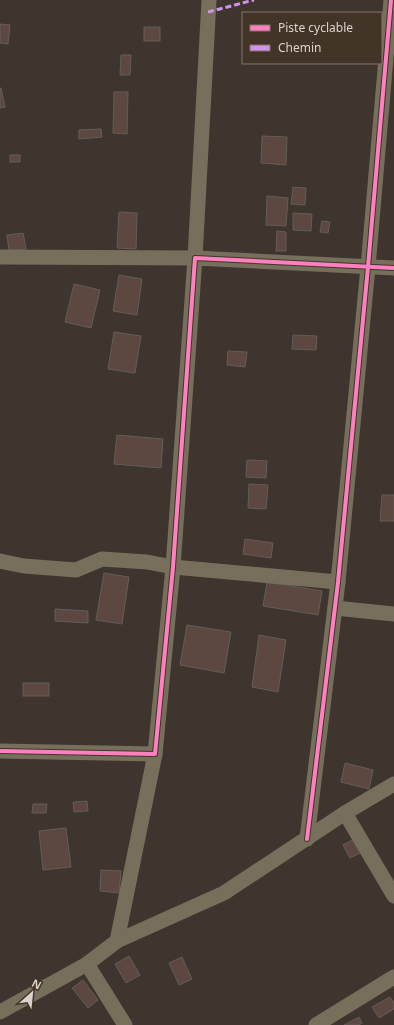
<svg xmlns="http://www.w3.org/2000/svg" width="394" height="1025" font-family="'Noto Sans',sans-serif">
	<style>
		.building { fill: #5c4841; stroke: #645c58 }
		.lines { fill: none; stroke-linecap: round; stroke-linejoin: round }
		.minor { stroke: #756f5c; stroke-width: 15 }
		.quiet { stroke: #d193ec; stroke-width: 3; stroke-dasharray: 6 3; stroke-linecap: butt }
		.cycleway-casing { stroke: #433428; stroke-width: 6 }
		.cycleway { stroke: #ff80c0; stroke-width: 4 }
	</style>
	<rect width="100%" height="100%" fill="#3d352e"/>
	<g class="building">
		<polygon points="0,24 10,25 8,44 0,43"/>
		<rect x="144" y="27" width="16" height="14"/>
		<polygon points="121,55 131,55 130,75 120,75"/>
		<polygon points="0,88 1,88 5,107 0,108"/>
		<polygon points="114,92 128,92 127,134 113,133"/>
		<polygon points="101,129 102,137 79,139 79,130"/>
		<polygon points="262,136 287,137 286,165 261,163"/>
		<rect x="10" y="155" width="10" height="7"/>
		<polygon points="293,187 306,188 305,205 291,204"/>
		<polygon points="267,196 288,198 286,226 266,225"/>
		<polygon points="119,212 137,213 136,249 117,248"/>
		<polygon points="293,213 312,214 311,231 293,230"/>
		<polygon points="322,221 330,222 328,233 320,232"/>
		<polygon points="277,231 286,232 286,251 276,251"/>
		<polygon points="23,233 26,249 9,251 7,235"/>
		<polygon points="119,275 142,279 137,315 113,311"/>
		<polygon points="74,284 100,290 91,328 65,322"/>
		<polygon points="114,332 141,336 135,373 108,369"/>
		<polygon points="293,335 317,336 316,350 292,349"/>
		<polygon points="228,351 247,352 245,367 227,365"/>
		<polygon points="117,435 163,439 161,468 114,464"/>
		<polygon points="247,460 267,461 266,478 246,477"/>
		<polygon points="249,484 268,485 266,509 248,508"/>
		<polygon points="382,495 394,495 394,521 380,521"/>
		<polygon points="245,539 273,543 271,558 243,554"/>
		<polygon points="104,573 129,577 122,624 96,620"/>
		<polygon points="267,582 322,591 318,615 263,606"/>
		<polygon points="55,609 88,611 88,623 55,621"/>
		<polygon points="187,625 231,632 224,673 180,665"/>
		<polygon points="259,635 286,640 278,692 252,687"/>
		<rect x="23" y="683" width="26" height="13"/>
		<polygon points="345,763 373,770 369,789 341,782"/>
		<polygon points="87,801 88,811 74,812 73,802"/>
		<polygon points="33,804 47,804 46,813 32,813"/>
		<polygon points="66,828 71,867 43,870 39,831"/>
		<polygon points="354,839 362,852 350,858 343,845"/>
		<polygon points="101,870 121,871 119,893 100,891"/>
		<polygon points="129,956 140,975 126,983 115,964"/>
		<polygon points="182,957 192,979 179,985 169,963"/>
		<polygon points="83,980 98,1000 88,1008 72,988"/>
		<polygon points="390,997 394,1003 394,1009 379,1018 372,1007"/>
		<polygon points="359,1017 362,1023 359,1025 344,1025"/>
	</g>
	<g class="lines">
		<g class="minor">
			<polyline points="0,257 195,258 209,0"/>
			<polyline points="0,561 24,566 76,570 102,559 147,562 173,567 338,582"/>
			<polyline points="335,608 394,614"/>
			<polyline points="0,751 155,754 173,567 195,258 394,268"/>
			<polyline points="345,813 394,896"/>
			<polyline points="307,839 338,582 368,267 391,0"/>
			<polyline points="117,941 155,754"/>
			<polyline points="87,964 125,1025"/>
			<polyline points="0,1012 87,964 117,941 224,893 345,813 394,784"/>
			<polyline points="316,1025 394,977"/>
		</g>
		<polyline class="quiet" points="208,12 254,0"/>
		<g class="cycleway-casing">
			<g id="cycleway">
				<polyline points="0,751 155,754 173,567 195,258 394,268"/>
				<polyline points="307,839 338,582 368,267 391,0"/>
			</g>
		</g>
		<use href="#cycleway" class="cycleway"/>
	</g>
	<rect x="242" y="12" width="140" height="52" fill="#433428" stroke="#81746a"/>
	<rect x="250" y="25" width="20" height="6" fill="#ff80c0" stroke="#81746a"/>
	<text x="278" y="32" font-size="12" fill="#ddd3cc">Piste cyclable</text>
	<rect x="250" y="45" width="20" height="6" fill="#d193ec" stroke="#81746a"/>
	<text x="278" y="52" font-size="12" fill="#ddd3cc">Chemin</text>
	<g transform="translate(32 993) rotate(27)" stroke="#433428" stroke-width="3" paint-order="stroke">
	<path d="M0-3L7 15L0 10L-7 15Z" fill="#ddd3cc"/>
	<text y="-6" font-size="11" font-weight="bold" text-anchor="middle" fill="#ddd3cc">N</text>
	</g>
</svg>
